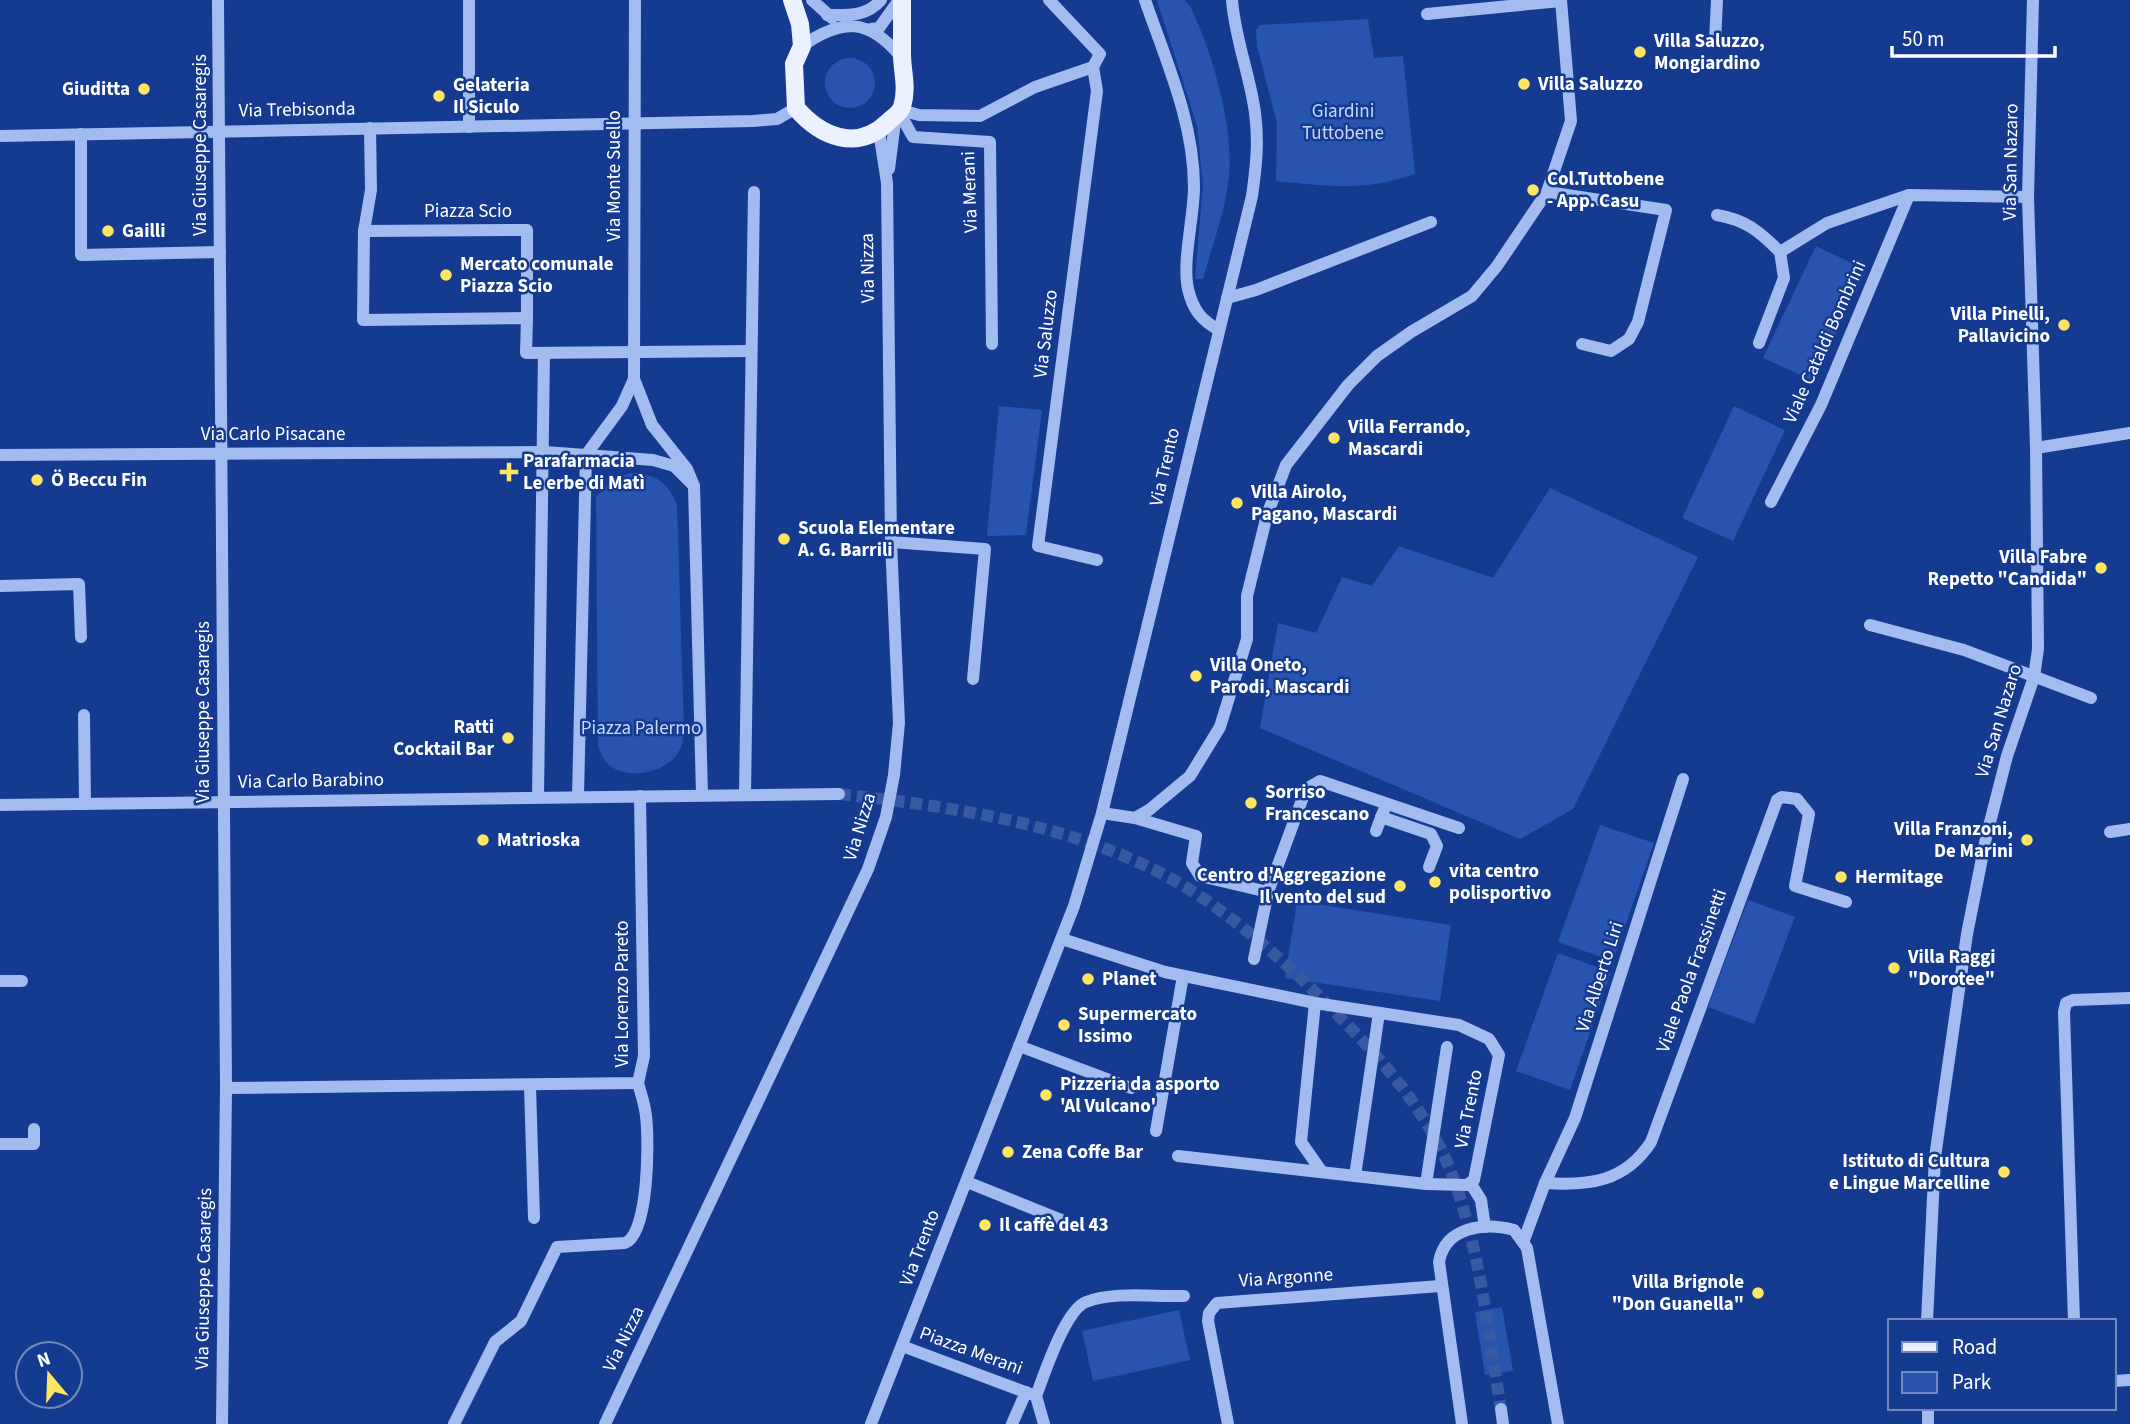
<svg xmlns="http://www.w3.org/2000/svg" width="2130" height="1424" font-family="'Source Sans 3',sans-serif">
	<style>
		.green { fill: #2854af }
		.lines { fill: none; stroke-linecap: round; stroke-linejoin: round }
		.minor-tunnel { stroke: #3858a1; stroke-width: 12; stroke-dasharray: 12 6; stroke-linecap: butt }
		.minor { stroke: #a2bcf0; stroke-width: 12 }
		.major { stroke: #ebf1ff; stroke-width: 18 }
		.poi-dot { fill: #ffe561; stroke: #153b90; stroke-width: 2.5 }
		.labels { text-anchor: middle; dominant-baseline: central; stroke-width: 5; stroke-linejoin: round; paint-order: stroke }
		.poi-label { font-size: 19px; font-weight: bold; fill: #fff; stroke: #153b90; text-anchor: start }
		.street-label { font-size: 19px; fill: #fff; stroke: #153b90 }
		.park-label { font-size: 19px; fill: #c9d9fc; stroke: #153b90 }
	</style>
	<rect width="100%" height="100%" fill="#153b90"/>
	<g class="green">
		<path d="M 1157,0 L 1184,0 L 1190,6 C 1213,53 1238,138 1227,190 C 1222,220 1211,250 1203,279 L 1195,279 L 1203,185 L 1197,126 Z"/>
		<path d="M 1368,19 L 1374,58 L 1403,56 L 1415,174 C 1363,192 1329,186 1276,181 L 1277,123 L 1257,46 L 1256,30 L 1260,25 Z"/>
		<circle cx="850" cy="83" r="25"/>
		<polygon points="1816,246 1866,270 1814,381 1763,358"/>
		<polygon points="999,406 1042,410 1026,535 987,536"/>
		<polygon points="1734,406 1785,430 1733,541 1682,518"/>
		<path d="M 631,473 C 657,475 667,481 677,505 L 684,731 C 683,741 682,749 675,757 C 661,773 627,780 609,765 C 604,761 601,752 598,747 L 596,497 L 613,479 Z"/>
		<polygon points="1550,488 1698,557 1573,809 1520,839 1260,728 1278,623 1316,633 1342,577 1372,586 1399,546 1493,578"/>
		<polygon points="1600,825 1654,843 1613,961 1558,942"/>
		<polygon points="1748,900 1795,917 1754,1024 1708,1007"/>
		<polygon points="1297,901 1451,925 1440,1001 1285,978"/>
		<polygon points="1558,953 1611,972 1570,1090 1516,1071"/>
		<polygon points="1502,1307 1513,1371 1485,1375 1475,1312"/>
		<polygon points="1179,1310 1190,1360 1093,1381 1082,1331"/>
	</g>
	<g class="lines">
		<path class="minor-tunnel" d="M 839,794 C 965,808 1104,828 1210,903 C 1256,936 1298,974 1337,1014 C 1384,1062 1429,1113 1453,1177 C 1480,1251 1488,1331 1501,1409"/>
		<g class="minor">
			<polyline points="218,0 226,1088 222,1424"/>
			<polyline points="812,0 832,18"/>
			<path d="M 1145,0 C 1166,61 1194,122 1194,187 C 1194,217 1182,261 1188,289 C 1193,310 1201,320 1219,330"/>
			<polyline points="1427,14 1561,1"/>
			<path d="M 827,15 C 848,15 866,17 881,0"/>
			<polyline points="871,29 879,28 899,0"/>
			<polyline points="1715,41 1717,0"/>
			<path d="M 802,46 C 842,18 869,18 901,57"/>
			<polyline points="1093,67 1097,91 1038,546 1097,560"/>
			<polyline points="901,110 919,115 980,116 1035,87 1093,67 1100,54 1049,0"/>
			<polyline points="899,112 913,137 990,142 992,344"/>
			<polyline points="469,127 469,0"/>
			<polyline points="370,128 371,190 364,231 363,320 527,318 526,353 751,351"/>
			<polyline points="81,134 81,255 220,252"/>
			<polyline points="0,136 753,121 777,119 796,108"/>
			<polyline points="889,169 896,114"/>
			<polyline points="1547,192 1666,210 1638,322 1629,339 1611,351 1582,344"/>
			<path d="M 1717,215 C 1746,220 1759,231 1780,252"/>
			<polyline points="364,231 527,230 527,318"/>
			<polyline points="1227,298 1256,290 1431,222"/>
			<polyline points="1759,343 1784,278 1780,252 1827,223 1909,195 2028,197"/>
			<polyline points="634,379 652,425 687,469 694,486 702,795"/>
			<polyline points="2036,448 2130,433"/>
			<polyline points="0,455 545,452 653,460 674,466 694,486"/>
			<polyline points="1771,502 1821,405 1909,195"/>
			<polyline points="891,542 985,549 973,679"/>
			<polyline points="0,586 79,584 81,637"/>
			<polyline points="1870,625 1964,650 2091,698"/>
			<polyline points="84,715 85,804"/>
			<polyline points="745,795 754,192"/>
			<polyline points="578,796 586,455 622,406 634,379 635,0"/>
			<polyline points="538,797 544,353"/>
			<polyline points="0,805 839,794"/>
			<polyline points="1102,813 1135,818 1149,810 1190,776 1220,727 1247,639 1247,596 1267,515 1286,465 1348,385 1377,356 1411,332 1472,296 1497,266 1547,192 1571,121 1561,0"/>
			<polyline points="1381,817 1431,834 1437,846 1429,867"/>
			<polyline points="1135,818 1196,836 1192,863 1200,876 1268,892 1306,789 1320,781 1459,828"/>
			<polyline points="1376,831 1384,810"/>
			<polyline points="2110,832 2130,829"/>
			<polyline points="1062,939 1165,972 1315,1003 1459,1025 1489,1039 1499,1055 1474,1180 1467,1185 1426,1184 1447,1047"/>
			<polyline points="1254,959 1268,892"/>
			<polyline points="0,981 22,981"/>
			<polyline points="1315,1003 1301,1142 1322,1172"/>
			<polyline points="1019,1046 1131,1088"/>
			<polyline points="530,1086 534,1218"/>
			<polyline points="226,1088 638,1083 644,1056 640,796"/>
			<polyline points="1156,1131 1183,976"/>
			<polyline points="0,1144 34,1144 34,1129"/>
			<polyline points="1178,1156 1426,1184"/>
			<polyline points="1355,1176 1379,1013"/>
			<polyline points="967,1182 1064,1221"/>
			<polyline points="1545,1183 1575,1118 1683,779"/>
			<polyline points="1471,1184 1481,1200 1485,1227"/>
			<path d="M 1524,1240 L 1545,1183 C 1589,1186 1625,1182 1651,1142 L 1777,800 L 1782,797 L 1797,799 L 1809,814 L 1795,886 L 1846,902"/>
			<polyline points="1927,1321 1935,1157 1967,934 1986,838 2007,756 2034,677 2038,649 2036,448 2028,197 2033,0"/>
			<polyline points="2074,1321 2064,1012 2066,1003 2073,1000 2130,998"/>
			<polyline points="902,1346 1036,1396 1044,1424"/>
			<polyline points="2114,1381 2130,1380"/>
			<path d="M 1036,1396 C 1044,1375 1065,1310 1086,1302 C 1114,1291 1154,1297 1184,1296"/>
			<polyline points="1928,1408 1928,1424"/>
			<polyline points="1501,1409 1503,1424"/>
			<path d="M 454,1424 L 495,1342 L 521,1321 L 557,1247 L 625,1243 C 649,1234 649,1140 646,1116 C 645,1105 641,1094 638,1083"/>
			<polyline points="605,1424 868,869 886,817 894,775 899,723 891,542 887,183 879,131"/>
			<path d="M 871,1424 L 1074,906 L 1102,813 L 1252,196 C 1256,168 1259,142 1255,113 C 1250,75 1235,39 1232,0"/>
			<polyline points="1012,1424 1026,1392"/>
			<polyline points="1228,1424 1208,1321 1209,1313 1217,1303 1440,1286"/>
			<path d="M 1462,1424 L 1439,1262 C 1445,1227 1484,1222 1514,1230 L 1527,1248 L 1558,1424"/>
		</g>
		<path class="major" d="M 792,0 L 800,24 L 802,46 L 794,64 L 796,108 C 821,137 857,152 888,122 C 893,117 900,113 902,107 C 908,87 902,72 902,54 C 902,36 902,18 902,0"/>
	</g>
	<g class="poi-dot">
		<circle cx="1640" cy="52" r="7"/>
		<circle cx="1524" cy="84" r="7"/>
		<circle cx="144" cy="89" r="7"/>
		<circle cx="439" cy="96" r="7"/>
		<circle cx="1533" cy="190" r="7"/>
		<circle cx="108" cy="231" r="7"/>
		<circle cx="446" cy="275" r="7"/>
		<circle cx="2064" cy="325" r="7"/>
		<circle cx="1334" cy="438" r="7"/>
		<path d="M505.5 461.5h7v7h7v7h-7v7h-7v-7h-7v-7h7z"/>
		<circle cx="37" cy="480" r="7"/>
		<circle cx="1237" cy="503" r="7"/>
		<circle cx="784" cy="539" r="7"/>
		<circle cx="2101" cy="568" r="7"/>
		<circle cx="1196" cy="676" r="7"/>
		<circle cx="508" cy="738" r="7"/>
		<circle cx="1251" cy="803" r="7"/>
		<circle cx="483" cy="840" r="7"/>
		<circle cx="2027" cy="840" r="7"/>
		<circle cx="1841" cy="877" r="7"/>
		<circle cx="1435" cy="882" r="7"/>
		<circle cx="1400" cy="886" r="7"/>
		<circle cx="1894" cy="968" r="7"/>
		<circle cx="1088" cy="979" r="7"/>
		<circle cx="1064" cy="1025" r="7"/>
		<circle cx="1046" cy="1095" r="7"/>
		<circle cx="1008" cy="1152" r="7"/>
		<circle cx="2004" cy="1172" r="7"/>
		<circle cx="985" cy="1225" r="7"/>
		<circle cx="1758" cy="1293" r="7"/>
	</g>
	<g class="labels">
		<g class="poi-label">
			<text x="1654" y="41">Villa Saluzzo,<tspan x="1654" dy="22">Mongiardino</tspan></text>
			<text x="1538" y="84">Villa Saluzzo</text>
			<text x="453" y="85">Gelateria<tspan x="453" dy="22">Il Siculo</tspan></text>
			<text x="130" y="89" text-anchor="end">Giuditta</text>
			<text x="1547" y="179">Col.Tuttobene<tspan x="1547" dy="22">- App. Casu</tspan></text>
			<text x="122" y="231">Gailli</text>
			<text x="460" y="264">Mercato comunale<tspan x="460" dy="22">Piazza Scio</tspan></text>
			<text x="2050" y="314" text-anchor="end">Villa Pinelli,<tspan x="2050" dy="22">Pallavicino</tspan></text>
			<text x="1348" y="427">Villa Ferrando,<tspan x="1348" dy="22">Mascardi</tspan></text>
			<text x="523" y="461">Parafarmacia<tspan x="523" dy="22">Le erbe di Matì</tspan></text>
			<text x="51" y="480">Ö Beccu Fin</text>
			<text x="1251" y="492">Villa Airolo,<tspan x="1251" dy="22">Pagano, Mascardi</tspan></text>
			<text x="798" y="528">Scuola Elementare<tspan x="798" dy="22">A. G. Barrili</tspan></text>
			<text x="2087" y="557" text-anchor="end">Villa Fabre<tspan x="2087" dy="22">Repetto "Candida"</tspan></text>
			<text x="1210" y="665">Villa Oneto,<tspan x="1210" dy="22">Parodi, Mascardi</tspan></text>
			<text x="494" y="727" text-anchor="end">Ratti<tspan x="494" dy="22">Cocktail Bar</tspan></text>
			<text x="1265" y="792">Sorriso<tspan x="1265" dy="22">Francescano</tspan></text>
			<text x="2013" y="829" text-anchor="end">Villa Franzoni,<tspan x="2013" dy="22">De Marini</tspan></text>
			<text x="497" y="840">Matrioska</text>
			<text x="1449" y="871">vita centro<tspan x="1449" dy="22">polisportivo</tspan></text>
			<text x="1386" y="875" text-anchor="end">Centro d'Aggregazione<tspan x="1386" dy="22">Il vento del sud</tspan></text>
			<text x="1855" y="877">Hermitage</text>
			<text x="1908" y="957">Villa Raggi<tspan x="1908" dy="22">"Dorotee"</tspan></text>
			<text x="1102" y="979">Planet</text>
			<text x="1078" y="1014">Supermercato<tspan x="1078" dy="22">Issimo</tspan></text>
			<text x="1060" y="1084">Pizzeria da asporto<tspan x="1060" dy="22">'Al Vulcano'</tspan></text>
			<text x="1022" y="1152">Zena Coffe Bar</text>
			<text x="1990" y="1161" text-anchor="end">Istituto di Cultura<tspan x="1990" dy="22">e Lingue Marcelline</tspan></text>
			<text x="999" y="1225">Il caffè del 43</text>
			<text x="1744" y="1282" text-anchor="end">Villa Brignole<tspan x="1744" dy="22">"Don Guanella"</tspan></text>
		</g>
		<g class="street-label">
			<text transform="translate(297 110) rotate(-1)">Via Trebisonda</text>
			<text transform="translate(200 145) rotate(-90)">Via Giuseppe Casaregis</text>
			<text transform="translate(2011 162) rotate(-89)">Via San Nazaro</text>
			<text transform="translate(614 176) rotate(-90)">Via Monte Suello</text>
			<text transform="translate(970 192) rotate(-92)">Via Merani</text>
			<text x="468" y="211">Piazza Scio</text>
			<text transform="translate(868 268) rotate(-91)">Via Nizza</text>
			<text transform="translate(1046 334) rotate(-83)">Via Saluzzo</text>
			<text transform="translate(1825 342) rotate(-66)">Viale Cataldi Bombrini</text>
			<text x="273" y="434">Via Carlo Pisacane</text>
			<text transform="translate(1165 467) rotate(-77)">Via Trento</text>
			<text transform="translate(203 712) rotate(-90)">Via Giuseppe Casaregis</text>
			<text transform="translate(1999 721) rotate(-73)">Via San Nazaro</text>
			<text transform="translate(311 781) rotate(-1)">Via Carlo Barabino</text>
			<text transform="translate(860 827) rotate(-73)">Via Nizza</text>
			<text transform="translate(1692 971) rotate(-70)">Viale Paola Frassinetti</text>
			<text transform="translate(1600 977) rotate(-72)">Via Alberto Liri</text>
			<text transform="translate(622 994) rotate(-90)">Via Lorenzo Pareto</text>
			<text transform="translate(1469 1109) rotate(-79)">Via Trento</text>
			<text transform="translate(920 1248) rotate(-69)">Via Trento</text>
			<text transform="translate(1286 1278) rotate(-4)">Via Argonne</text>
			<text transform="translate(204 1279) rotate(-89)">Via Giuseppe Casaregis</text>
			<text transform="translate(624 1339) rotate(-64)">Via Nizza</text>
			<text transform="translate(971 1351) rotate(20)">Piazza Merani</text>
		</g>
		<g class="park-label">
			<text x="1343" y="111">Giardini<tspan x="1343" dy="22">Tuttobene</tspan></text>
			<text x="641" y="728">Piazza Palermo</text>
		</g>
	</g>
	<rect x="1888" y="1319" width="228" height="91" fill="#153b90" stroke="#7389bc" stroke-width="2"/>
	<rect x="1902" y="1342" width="35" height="10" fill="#ebf1ff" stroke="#7389bc" stroke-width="2"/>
	<text x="1952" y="1354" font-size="21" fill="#ffffff">Road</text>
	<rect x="1902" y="1372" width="35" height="21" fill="#2854af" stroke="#7389bc" stroke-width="2"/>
	<text x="1952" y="1389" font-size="21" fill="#ffffff">Park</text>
	<g transform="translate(49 1375) rotate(341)"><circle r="33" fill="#153b90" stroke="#7389bc" stroke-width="2"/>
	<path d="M0-5L12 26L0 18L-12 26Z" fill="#ffe561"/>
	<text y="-10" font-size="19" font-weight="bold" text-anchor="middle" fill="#ffffff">N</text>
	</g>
	<path d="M1892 46v10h163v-10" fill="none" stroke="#ffffff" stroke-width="3.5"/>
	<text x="1902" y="46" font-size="21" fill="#ffffff" stroke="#153b90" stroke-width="5" paint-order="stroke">50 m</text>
</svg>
